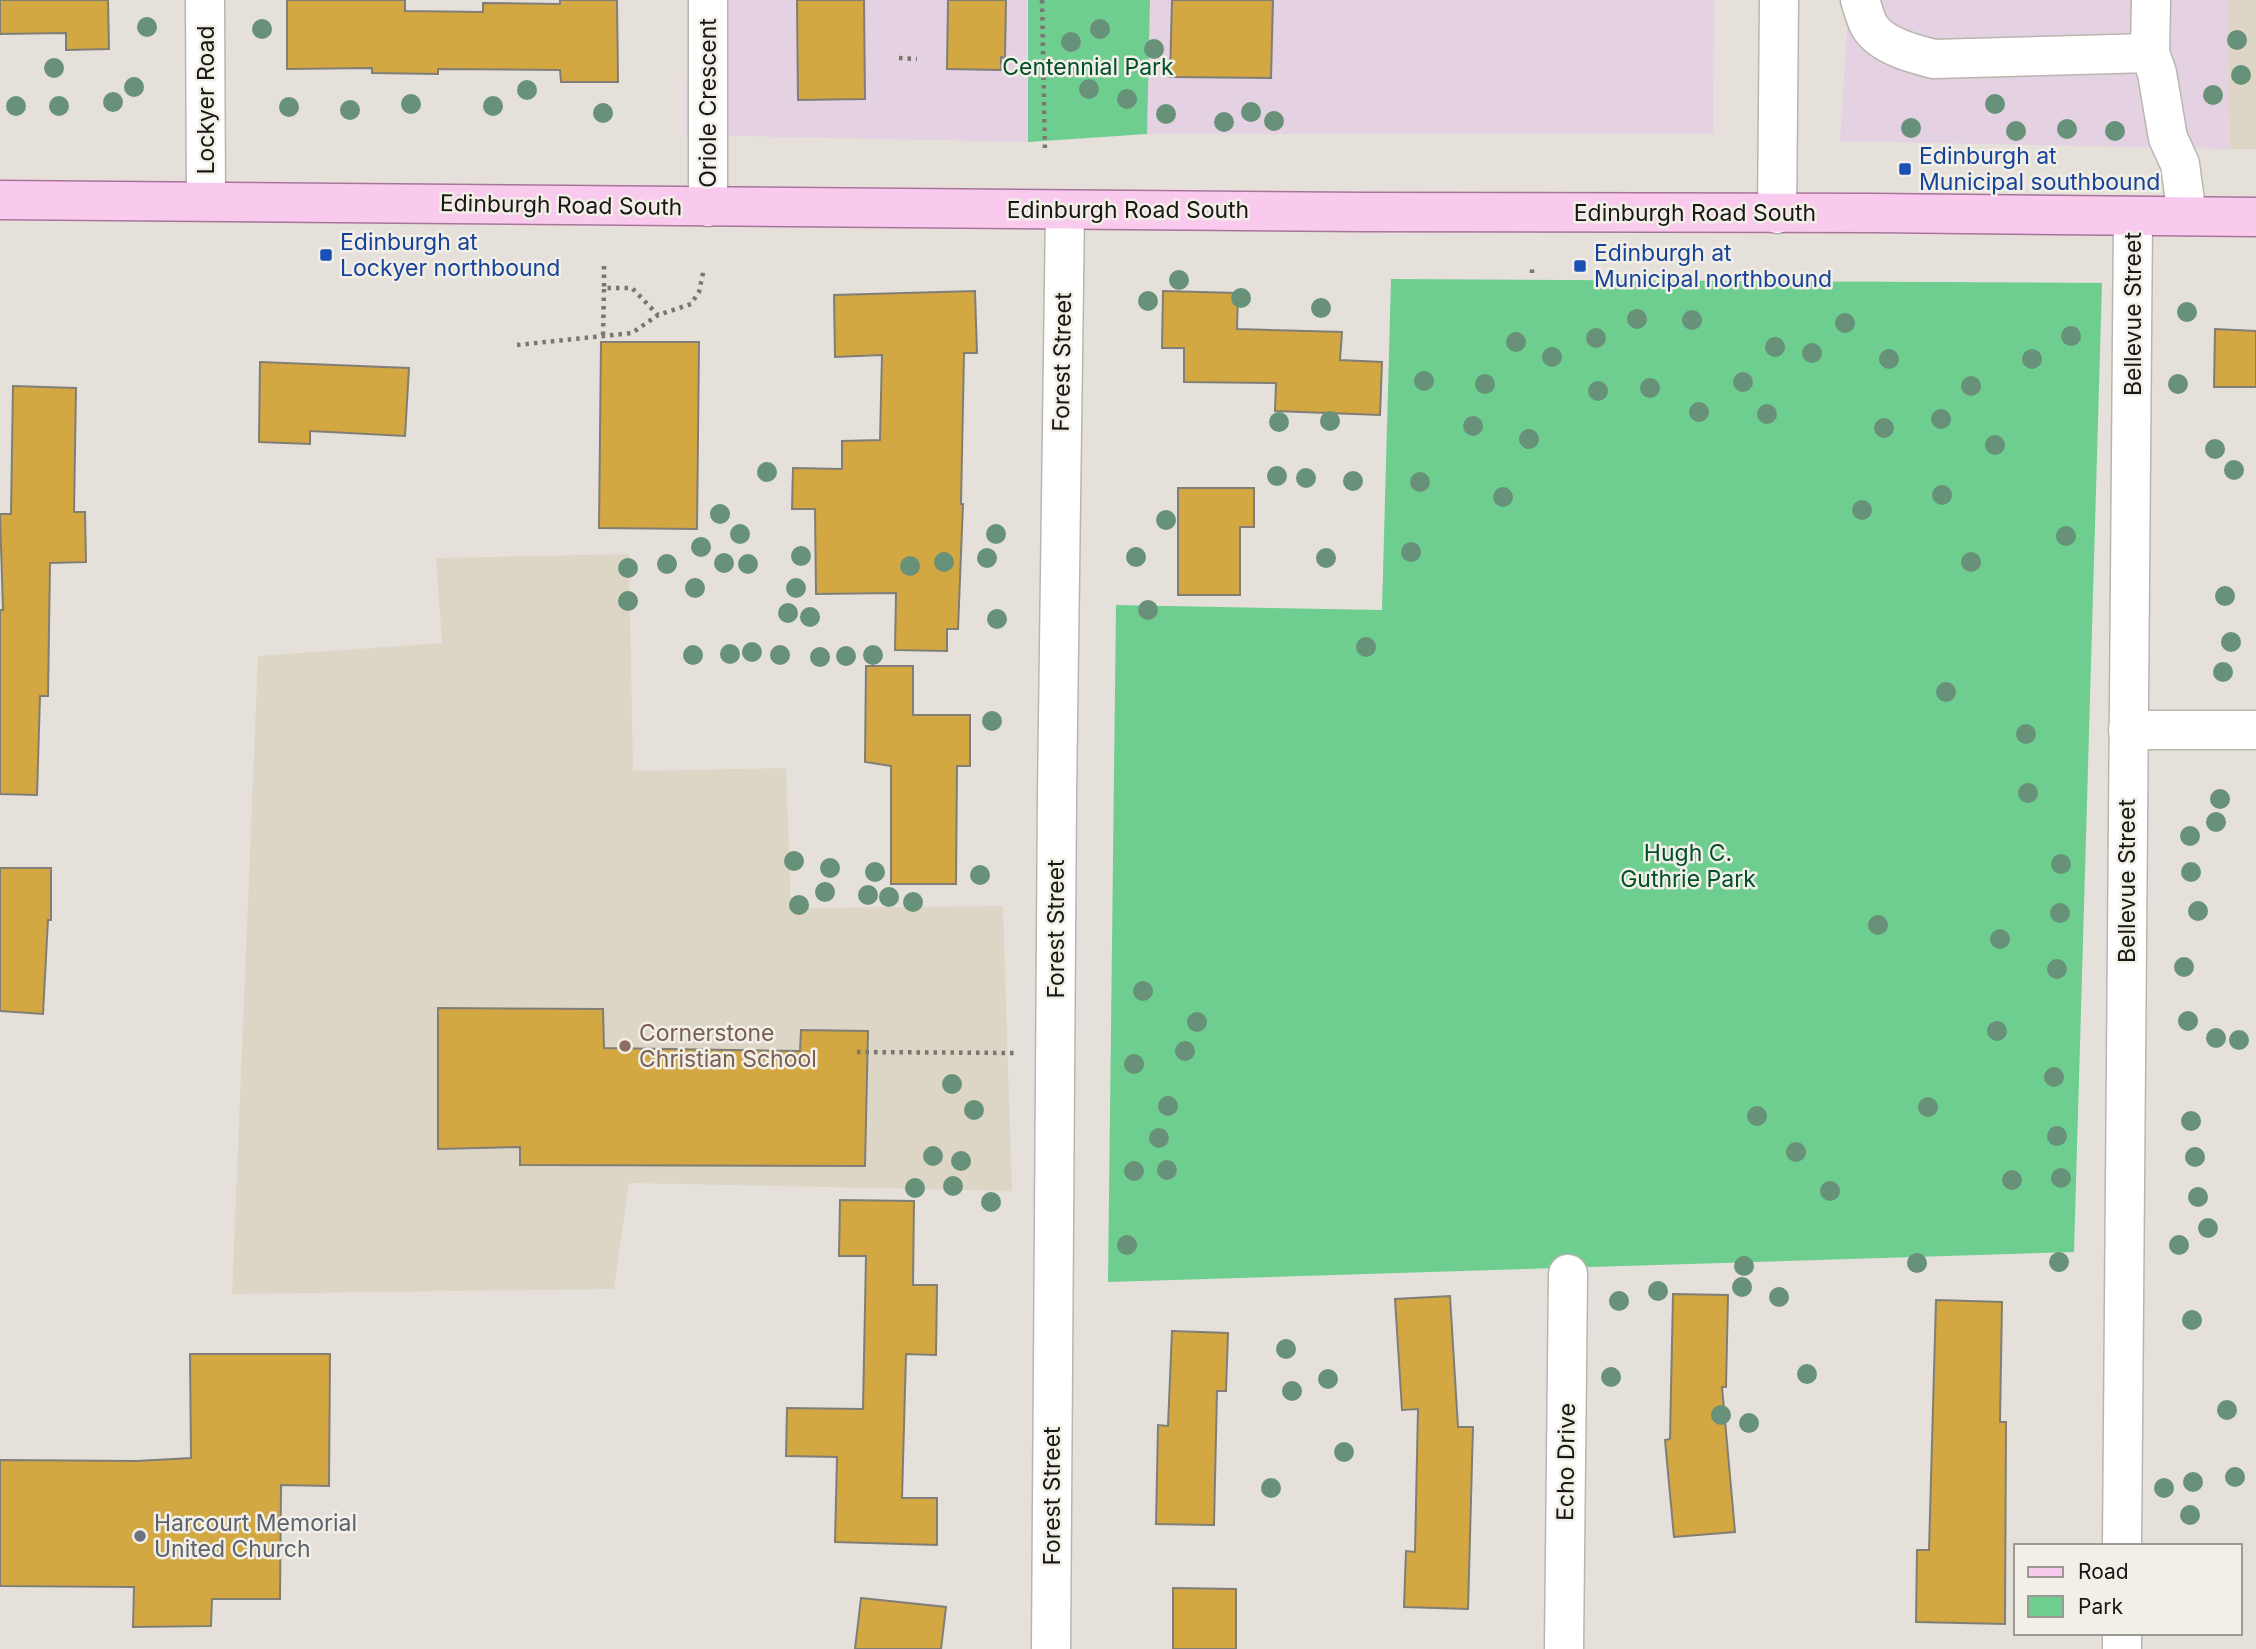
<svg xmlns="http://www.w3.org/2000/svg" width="2256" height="1649" font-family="Inter,sans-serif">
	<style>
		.commercial { fill: #e4d1e2 }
		.built { fill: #ddd6c7 }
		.green { fill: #6ece90 }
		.building { fill: #d3a741; stroke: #817e77; stroke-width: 2 }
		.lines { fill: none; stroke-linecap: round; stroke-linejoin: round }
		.minor-casing { stroke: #b9b6af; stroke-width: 41 }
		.major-casing { stroke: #a8749a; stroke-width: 41 }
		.path { stroke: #7a7772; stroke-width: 4.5; stroke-dasharray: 3.5 5; stroke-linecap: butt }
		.minor { stroke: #fff; stroke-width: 38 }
		.major { stroke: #f9caee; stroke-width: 38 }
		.tree { fill: #689179 }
		.transit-dot { fill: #1a4fb4; stroke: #f2efe7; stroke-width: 2.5 }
		.education-dot { fill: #8d6e63; stroke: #f2efe7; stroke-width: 2.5 }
		.worship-dot { fill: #6b7280; stroke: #f2efe7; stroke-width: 2.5 }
		.labels { text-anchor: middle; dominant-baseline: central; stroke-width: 5; stroke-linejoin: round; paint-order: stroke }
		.park-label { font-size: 23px; fill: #01502a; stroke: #f2efe7 }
		.street-label { font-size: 23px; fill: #191715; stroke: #f2efe7 }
		.transit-label { font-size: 23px; fill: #164399; stroke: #f2efe7; text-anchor: start }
		.education-label { font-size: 23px; fill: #785e54; stroke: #f2efe7; text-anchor: start }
		.worship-label { font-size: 23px; fill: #5b616d; stroke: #f2efe7; text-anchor: start }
	</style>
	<rect width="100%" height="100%" fill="#e5e1da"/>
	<g class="commercial">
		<polygon points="687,0 1027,0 1028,142 686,135"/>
		<polygon points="1150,0 1714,0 1713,134 1147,134"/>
		<polygon points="1849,0 2227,0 2230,149 1840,141"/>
	</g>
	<g class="built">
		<polygon points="2227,0 2256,0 2256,149 2230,149"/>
		<polygon points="629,554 633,771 786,768 791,908 1003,906 1012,1191 629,1183 614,1289 232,1294 258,656 442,643 436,558"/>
	</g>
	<g class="green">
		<polygon points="1028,0 1150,0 1147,134 1028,142"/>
		<polygon points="1391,279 2102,283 2074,1252 1108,1282 1116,605 1382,610"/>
	</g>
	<g class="building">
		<polygon points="0,0 108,0 109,49 66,50 66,33 0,34"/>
		<polygon points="287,0 405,0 405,11 483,12 483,3 560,4 560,0 617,0 618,82 561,82 560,70 438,69 438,74 372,73 372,68 287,69"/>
		<polygon points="797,0 864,0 865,99 798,100"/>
		<polygon points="948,0 1006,0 1005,58 1001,57 1001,70 947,69"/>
		<polygon points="1172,0 1273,0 1271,78 1170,77"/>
		<polygon points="975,291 977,353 964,353 961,504 963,504 958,629 947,629 947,651 895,650 896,593 816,594 815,509 792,509 793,468 842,469 842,441 880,440 882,355 835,357 834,295"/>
		<polygon points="1163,291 1238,293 1237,329 1342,332 1340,360 1382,362 1380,415 1275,411 1276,383 1184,382 1184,348 1162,348"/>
		<polygon points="2215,329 2256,331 2256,387 2214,387"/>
		<polygon points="601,342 699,342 697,529 599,528"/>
		<polygon points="260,362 409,368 405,436 310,431 310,444 259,442"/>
		<polygon points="13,386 76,388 74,512 85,512 86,562 50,563 48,696 40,696 37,795 0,794 0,610 3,610 0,514 11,514"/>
		<polygon points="1178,488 1254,488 1254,527 1240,527 1240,595 1178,595"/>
		<polygon points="866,666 913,666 913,715 970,715 970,766 957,766 956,884 891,884 891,766 865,762"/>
		<polygon points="0,868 51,868 51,920 48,920 43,1014 0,1011"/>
		<polygon points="438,1008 603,1009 604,1048 800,1051 801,1030 868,1031 865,1166 520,1165 520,1147 438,1149"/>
		<polygon points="840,1200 914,1201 913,1285 937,1285 936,1355 906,1354 902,1498 937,1498 937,1545 835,1542 837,1457 786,1456 787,1408 863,1409 866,1256 839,1256"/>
		<polygon points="1673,1294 1728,1295 1726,1387 1722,1387 1735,1532 1674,1537 1665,1440 1670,1439"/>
		<polygon points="1450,1296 1458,1427 1473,1427 1468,1609 1404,1607 1406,1551 1415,1552 1418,1409 1402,1410 1395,1299"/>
		<polygon points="1936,1300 2002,1302 2000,1422 2006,1422 2005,1624 1916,1622 1917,1550 1929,1550"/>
		<polygon points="1172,1331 1228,1333 1226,1391 1217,1391 1214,1525 1156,1524 1158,1425 1168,1426"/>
		<polygon points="190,1354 330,1354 329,1486 281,1485 280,1599 212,1599 211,1626 133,1627 134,1587 0,1586 0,1460 137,1461 191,1458"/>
		<polygon points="1173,1588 1236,1589 1236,1649 1173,1649"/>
		<polygon points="861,1598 946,1607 941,1649 855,1649"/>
	</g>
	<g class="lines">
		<g class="minor-casing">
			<g id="minor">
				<polyline points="205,0 206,201"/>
				<polyline points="708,0 708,207"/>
				<path d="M 1860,0 C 1863,8 1865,19 1870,27 C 1882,46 1914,54 1934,59 L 2150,53"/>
				<polyline points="2151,0 2150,53 2157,73 2168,138 2180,164 2187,216"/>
				<polyline points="1777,214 1779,0"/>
				<polyline points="2128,730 2256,730"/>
				<polyline points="2122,1546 2133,217"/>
				<polyline points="1051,1649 1057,794 1065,210"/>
				<polyline points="1564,1649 1568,1274"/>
				<polyline points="2122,1649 2122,1633"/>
			</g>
		</g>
		<g class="major-casing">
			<polyline id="major" points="0,200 1363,212 1874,213 2256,217"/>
		</g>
		<g class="path">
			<polyline points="1042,0 1045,153"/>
			<polyline points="899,58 917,59"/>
			<polyline points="604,266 604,288 632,288 658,315"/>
			<polyline points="1580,266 1581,274"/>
			<polyline points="1532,273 1532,266"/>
			<polyline points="603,335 604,288"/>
			<polyline points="517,345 632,333 658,315 691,304 699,292 704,268"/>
			<polyline points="857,1052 1014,1053"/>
		</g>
		<use href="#minor" class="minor"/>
		<use href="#major" class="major"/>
	</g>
	<g class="tree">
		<circle cx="147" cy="27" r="10"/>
		<circle cx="262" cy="29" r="10"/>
		<circle cx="1100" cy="29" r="10"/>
		<circle cx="2237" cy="40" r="10"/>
		<circle cx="1071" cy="42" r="10"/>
		<circle cx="1154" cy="49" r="10"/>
		<circle cx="54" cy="68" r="10"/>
		<circle cx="2241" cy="75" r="10"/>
		<circle cx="134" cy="87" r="10"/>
		<circle cx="1089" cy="89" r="10"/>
		<circle cx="527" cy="90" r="10"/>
		<circle cx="2213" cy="95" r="10"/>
		<circle cx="1127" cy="99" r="10"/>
		<circle cx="113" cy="102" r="10"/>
		<circle cx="411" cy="104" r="10"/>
		<circle cx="1995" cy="104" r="10"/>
		<circle cx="16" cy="106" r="10"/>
		<circle cx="59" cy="106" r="10"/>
		<circle cx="493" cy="106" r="10"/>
		<circle cx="289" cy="107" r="10"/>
		<circle cx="350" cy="110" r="10"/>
		<circle cx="1251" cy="112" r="10"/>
		<circle cx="603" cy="113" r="10"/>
		<circle cx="1166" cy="114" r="10"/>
		<circle cx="1274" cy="121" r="10"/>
		<circle cx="1224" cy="122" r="10"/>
		<circle cx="1911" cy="128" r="10"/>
		<circle cx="2067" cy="129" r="10"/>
		<circle cx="2016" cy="131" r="10"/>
		<circle cx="2115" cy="131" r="10"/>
		<circle cx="1179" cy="280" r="10"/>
		<circle cx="1241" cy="298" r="10"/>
		<circle cx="1148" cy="301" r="10"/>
		<circle cx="1321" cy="308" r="10"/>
		<circle cx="2187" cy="312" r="10"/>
		<circle cx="1637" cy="319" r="10"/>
		<circle cx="1692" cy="320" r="10"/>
		<circle cx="1845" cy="323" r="10"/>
		<circle cx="2071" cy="336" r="10"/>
		<circle cx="1596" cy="338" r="10"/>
		<circle cx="1516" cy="342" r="10"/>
		<circle cx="1775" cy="347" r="10"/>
		<circle cx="1812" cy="353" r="10"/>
		<circle cx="1552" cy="357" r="10"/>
		<circle cx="1889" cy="359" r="10"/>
		<circle cx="2032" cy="359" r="10"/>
		<circle cx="1424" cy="381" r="10"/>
		<circle cx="1743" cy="382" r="10"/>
		<circle cx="1485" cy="384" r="10"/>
		<circle cx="2178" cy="384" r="10"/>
		<circle cx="1971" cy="386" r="10"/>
		<circle cx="1650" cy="388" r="10"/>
		<circle cx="1598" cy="391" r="10"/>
		<circle cx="1699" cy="412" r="10"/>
		<circle cx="1767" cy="414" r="10"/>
		<circle cx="1941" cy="419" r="10"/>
		<circle cx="1330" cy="421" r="10"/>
		<circle cx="1279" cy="422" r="10"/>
		<circle cx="1473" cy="426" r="10"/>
		<circle cx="1884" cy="428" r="10"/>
		<circle cx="1529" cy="439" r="10"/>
		<circle cx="1995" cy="445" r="10"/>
		<circle cx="2215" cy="449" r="10"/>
		<circle cx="2234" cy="470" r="10"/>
		<circle cx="767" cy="472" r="10"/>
		<circle cx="1277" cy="476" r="10"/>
		<circle cx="1306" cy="478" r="10"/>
		<circle cx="1353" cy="481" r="10"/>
		<circle cx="1420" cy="482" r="10"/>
		<circle cx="1942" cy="495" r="10"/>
		<circle cx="1503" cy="497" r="10"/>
		<circle cx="1862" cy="510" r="10"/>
		<circle cx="720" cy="514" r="10"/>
		<circle cx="1166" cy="520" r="10"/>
		<circle cx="740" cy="534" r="10"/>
		<circle cx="996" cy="534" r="10"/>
		<circle cx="2066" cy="536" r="10"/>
		<circle cx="701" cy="547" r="10"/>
		<circle cx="1411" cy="552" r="10"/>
		<circle cx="801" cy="556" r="10"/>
		<circle cx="1136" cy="557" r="10"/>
		<circle cx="987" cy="558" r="10"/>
		<circle cx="1326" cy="558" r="10"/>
		<circle cx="944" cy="562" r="10"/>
		<circle cx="1971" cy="562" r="10"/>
		<circle cx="724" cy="563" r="10"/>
		<circle cx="667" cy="564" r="10"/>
		<circle cx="748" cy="564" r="10"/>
		<circle cx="910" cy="566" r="10"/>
		<circle cx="628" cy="568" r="10"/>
		<circle cx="695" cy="588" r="10"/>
		<circle cx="796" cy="588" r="10"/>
		<circle cx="2225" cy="596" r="10"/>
		<circle cx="628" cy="601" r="10"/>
		<circle cx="1148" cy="610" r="10"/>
		<circle cx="788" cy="613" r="10"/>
		<circle cx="810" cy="617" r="10"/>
		<circle cx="997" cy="619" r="10"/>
		<circle cx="2231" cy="642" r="10"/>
		<circle cx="1366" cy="647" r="10"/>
		<circle cx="752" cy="652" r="10"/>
		<circle cx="730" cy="654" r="10"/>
		<circle cx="693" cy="655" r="10"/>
		<circle cx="780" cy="655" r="10"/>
		<circle cx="873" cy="655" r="10"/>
		<circle cx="846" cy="656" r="10"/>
		<circle cx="820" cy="657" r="10"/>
		<circle cx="2223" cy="672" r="10"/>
		<circle cx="1946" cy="692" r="10"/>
		<circle cx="992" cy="721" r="10"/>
		<circle cx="2026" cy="734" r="10"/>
		<circle cx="2028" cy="793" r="10"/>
		<circle cx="2220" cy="799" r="10"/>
		<circle cx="2216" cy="822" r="10"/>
		<circle cx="2190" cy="836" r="10"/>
		<circle cx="794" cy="861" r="10"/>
		<circle cx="2061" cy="864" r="10"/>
		<circle cx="830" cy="868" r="10"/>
		<circle cx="875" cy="872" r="10"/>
		<circle cx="2191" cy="872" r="10"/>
		<circle cx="980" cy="875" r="10"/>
		<circle cx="825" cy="892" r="10"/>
		<circle cx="868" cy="895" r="10"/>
		<circle cx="889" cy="897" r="10"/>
		<circle cx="913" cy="902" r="10"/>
		<circle cx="799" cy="905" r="10"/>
		<circle cx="2198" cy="911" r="10"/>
		<circle cx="2060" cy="913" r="10"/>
		<circle cx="1878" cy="925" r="10"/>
		<circle cx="2000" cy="939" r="10"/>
		<circle cx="2184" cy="967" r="10"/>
		<circle cx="2057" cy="969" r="10"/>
		<circle cx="1143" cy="991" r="10"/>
		<circle cx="2188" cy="1021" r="10"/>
		<circle cx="1197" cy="1022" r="10"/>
		<circle cx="1997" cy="1031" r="10"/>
		<circle cx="2216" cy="1038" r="10"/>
		<circle cx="2239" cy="1040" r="10"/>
		<circle cx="1185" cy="1051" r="10"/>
		<circle cx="1134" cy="1064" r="10"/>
		<circle cx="2054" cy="1077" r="10"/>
		<circle cx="952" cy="1084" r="10"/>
		<circle cx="1168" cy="1106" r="10"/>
		<circle cx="1928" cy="1107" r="10"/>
		<circle cx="974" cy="1110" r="10"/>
		<circle cx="1757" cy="1116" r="10"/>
		<circle cx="2191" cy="1121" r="10"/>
		<circle cx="2057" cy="1136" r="10"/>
		<circle cx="1159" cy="1138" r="10"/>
		<circle cx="1796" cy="1152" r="10"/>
		<circle cx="933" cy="1156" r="10"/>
		<circle cx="2195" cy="1157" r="10"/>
		<circle cx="961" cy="1161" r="10"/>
		<circle cx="1167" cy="1170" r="10"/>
		<circle cx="1134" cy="1171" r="10"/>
		<circle cx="2061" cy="1178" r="10"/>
		<circle cx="2012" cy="1180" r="10"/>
		<circle cx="953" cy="1186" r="10"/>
		<circle cx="915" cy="1188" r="10"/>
		<circle cx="1830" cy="1191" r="10"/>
		<circle cx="2198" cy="1197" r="10"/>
		<circle cx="991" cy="1202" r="10"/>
		<circle cx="2208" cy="1228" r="10"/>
		<circle cx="1127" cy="1245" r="10"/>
		<circle cx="2179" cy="1245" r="10"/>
		<circle cx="2059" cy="1262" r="10"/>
		<circle cx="1917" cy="1263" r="10"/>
		<circle cx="1744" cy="1266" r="10"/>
		<circle cx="1742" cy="1287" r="10"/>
		<circle cx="1658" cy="1291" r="10"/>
		<circle cx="1779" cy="1297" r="10"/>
		<circle cx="1619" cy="1301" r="10"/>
		<circle cx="2192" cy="1320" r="10"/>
		<circle cx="1286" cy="1349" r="10"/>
		<circle cx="1807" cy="1374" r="10"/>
		<circle cx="1611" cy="1377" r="10"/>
		<circle cx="1328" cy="1379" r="10"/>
		<circle cx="1292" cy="1391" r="10"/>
		<circle cx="2227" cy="1410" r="10"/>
		<circle cx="1721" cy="1415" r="10"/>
		<circle cx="1749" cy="1423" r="10"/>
		<circle cx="1344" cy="1452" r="10"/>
		<circle cx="2235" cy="1477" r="10"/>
		<circle cx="2193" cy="1482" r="10"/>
		<circle cx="1271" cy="1488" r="10"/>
		<circle cx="2164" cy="1488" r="10"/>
		<circle cx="2190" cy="1515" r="10"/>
	</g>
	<g class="transit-dot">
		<rect x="1898" y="162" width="14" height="14" rx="3.5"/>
		<rect x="319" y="248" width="14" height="14" rx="3.5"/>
		<rect x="1573" y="259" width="14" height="14" rx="3.5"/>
	</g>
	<circle class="education-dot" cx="625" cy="1046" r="7"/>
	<circle class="worship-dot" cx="140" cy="1536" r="7"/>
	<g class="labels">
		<g class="park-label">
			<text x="1088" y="67">Centennial Park</text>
			<text x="1688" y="853">Hugh C.<tspan x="1688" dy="26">Guthrie Park</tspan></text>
		</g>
		<g class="street-label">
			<text transform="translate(206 100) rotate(-90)">Lockyer Road</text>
			<text transform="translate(708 103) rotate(-90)">Oriole Crescent</text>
			<text transform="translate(561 205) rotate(1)">Edinburgh Road South</text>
			<text x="1128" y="210">Edinburgh Road South</text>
			<text x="1695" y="213">Edinburgh Road South</text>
			<text transform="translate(2133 314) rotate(-90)">Bellevue Street</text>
			<text transform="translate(1062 362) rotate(-89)">Forest Street</text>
			<text transform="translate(2127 881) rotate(-90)">Bellevue Street</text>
			<text transform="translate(1056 929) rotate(-90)">Forest Street</text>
			<text transform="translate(1566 1462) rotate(-89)">Echo Drive</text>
			<text transform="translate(1052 1496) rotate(-90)">Forest Street</text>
		</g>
		<g class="transit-label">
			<text x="1919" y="156">Edinburgh at<tspan x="1919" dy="26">Municipal southbound</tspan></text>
			<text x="340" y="242">Edinburgh at<tspan x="340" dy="26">Lockyer northbound</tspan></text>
			<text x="1594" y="253">Edinburgh at<tspan x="1594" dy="26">Municipal northbound</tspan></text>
		</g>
		<g class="education-label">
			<text x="639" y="1033">Cornerstone<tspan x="639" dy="26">Christian School</tspan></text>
		</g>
		<g class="worship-label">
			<text x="154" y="1523">Harcourt Memorial<tspan x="154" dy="26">United Church</tspan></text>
		</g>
	</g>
	<rect x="2014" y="1544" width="228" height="91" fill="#f2efe7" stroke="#9b9993" stroke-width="2"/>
	<rect x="2028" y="1567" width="35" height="10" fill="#f9caee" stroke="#9b9993" stroke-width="2"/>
	<text x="2078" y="1579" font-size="21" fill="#191715">Road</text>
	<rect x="2028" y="1596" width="35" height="21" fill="#6ece90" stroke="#9b9993" stroke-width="2"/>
	<text x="2078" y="1614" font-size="21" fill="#191715">Park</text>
</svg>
